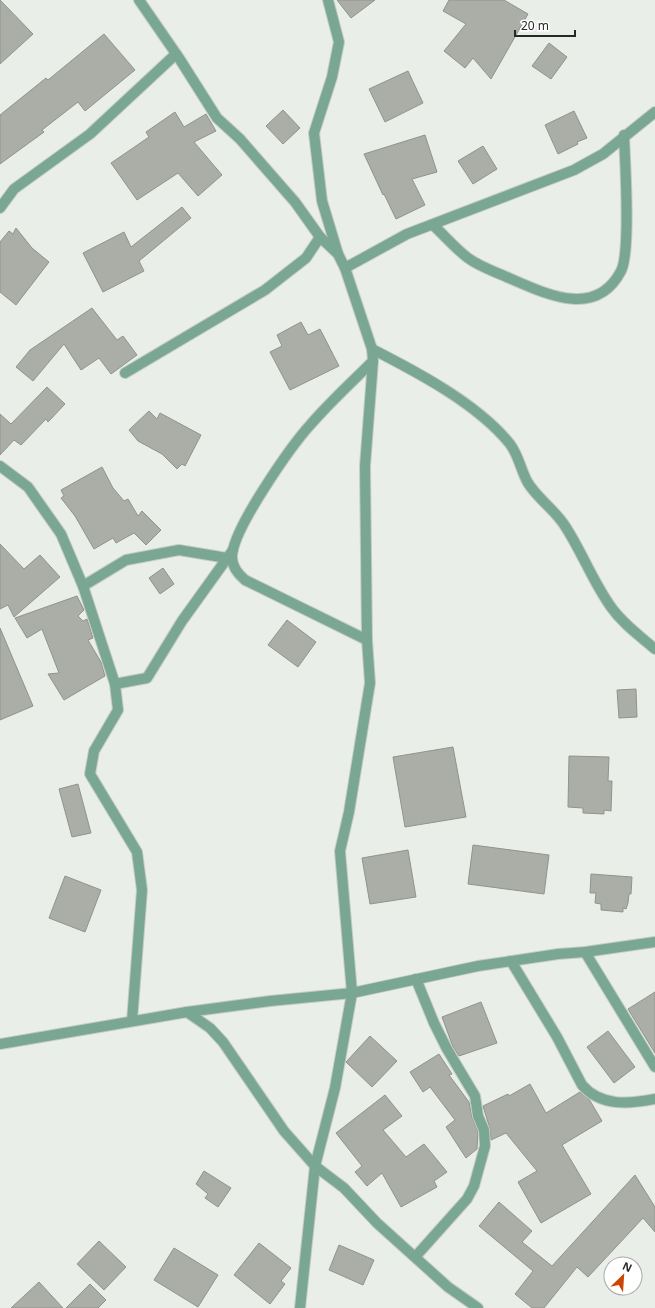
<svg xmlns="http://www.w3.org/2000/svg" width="655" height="1308" font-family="'Noto Sans',sans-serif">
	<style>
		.building { fill: #abada7; stroke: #91938d }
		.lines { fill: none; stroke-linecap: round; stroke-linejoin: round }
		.street-casing { stroke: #c6cbc6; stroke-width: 12 }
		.street { stroke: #7aa793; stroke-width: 10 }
	</style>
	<rect width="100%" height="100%" fill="#e9eee9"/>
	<g class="building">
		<polygon points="0,0 33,34 0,64"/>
		<polygon points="337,0 375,0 351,18"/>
		<polygon points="449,0 504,0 528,14 491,79 473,58 465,68 444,51 466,24 443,11"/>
		<polygon points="104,34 135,70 85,111 78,102 42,130 44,132 0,164 0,115 46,78 48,80"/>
		<polygon points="549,43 567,57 551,79 532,66"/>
		<polygon points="408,71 423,103 385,122 369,89"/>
		<polygon points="283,110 300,128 283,144 266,126"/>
		<polygon points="574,111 587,138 577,142 578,144 558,154 545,125"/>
		<polygon points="175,112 184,127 206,114 216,131 194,142 222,175 198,196 178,173 137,200 111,163 149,137 146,132"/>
		<polygon points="425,135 437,172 412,179 425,205 396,219 384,194 383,195 364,154"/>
		<polygon points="483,146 497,169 473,184 458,161"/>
		<polygon points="182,207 191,218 139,261 144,271 103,292 83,253 124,232 131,247"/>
		<polygon points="16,228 32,248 49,262 16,305 0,292 0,242 9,231 13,234"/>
		<polygon points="92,308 117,340 123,336 137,355 111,374 99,358 81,370 64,344 33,381 16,367 30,350"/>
		<polygon points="301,322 308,335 320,329 339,366 290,390 270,352 282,346 277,335"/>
		<polygon points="47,387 65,404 48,422 46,419 21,445 14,440 0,455 0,414 11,424"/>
		<polygon points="149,411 157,419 160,413 201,435 185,466 182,464 177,469 162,454 138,441 129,430"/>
		<polygon points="102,467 113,488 124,501 128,499 138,516 142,511 161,530 146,545 134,533 116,543 113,538 94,549 75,516 61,498 64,496 61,490"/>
		<polygon points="0,544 24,569 40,555 60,577 14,617 8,605 0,609"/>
		<polygon points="163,568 174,584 160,594 149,578"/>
		<polygon points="77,596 84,610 78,616 83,621 87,619 93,638 88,640 101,662 105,676 64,700 48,674 59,673 42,629 27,638 15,618"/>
		<polygon points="287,620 316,642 298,667 268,645"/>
		<polygon points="0,628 33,706 0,720"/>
		<polygon points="636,689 637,717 619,718 617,690"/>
		<polygon points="453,747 466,817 405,827 393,757"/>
		<polygon points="569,756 609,757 608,781 612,781 611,811 604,810 604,814 583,813 583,808 568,807"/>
		<polygon points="78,784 91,833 72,837 59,789"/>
		<polygon points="473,845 549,855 544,894 468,884"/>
		<polygon points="408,850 416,897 370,904 362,858"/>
		<polygon points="591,874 632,877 631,894 629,894 628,903 626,909 623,908 623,912 601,910 601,904 595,903 596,893 590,893"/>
		<polygon points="65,876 101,890 85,932 49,918"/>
		<polygon points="655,992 655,1053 628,1009"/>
		<polygon points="481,1002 497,1043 459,1056 453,1047 442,1017"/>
		<polygon points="608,1031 635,1067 614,1083 587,1047"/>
		<polygon points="370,1036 397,1061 372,1087 346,1062"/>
		<polygon points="439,1054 452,1074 449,1075 469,1102 472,1117 478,1132 477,1149 466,1158 446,1127 455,1120 430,1087 423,1092 410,1072"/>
		<polygon points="530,1084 546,1113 580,1092 589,1099 602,1121 562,1145 591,1194 541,1223 518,1182 537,1171 506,1133 491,1140 490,1129 483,1106 508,1094 509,1096"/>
		<polygon points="385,1095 402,1116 383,1130 406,1157 424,1144 447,1172 434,1181 437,1187 401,1207 382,1173 367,1186 355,1172 362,1166 336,1133"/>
		<polygon points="204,1171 231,1188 218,1207 205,1198 208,1194 196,1184"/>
		<polygon points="635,1175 655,1207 655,1232 643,1218 588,1277 577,1267 544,1308 532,1308 515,1294 533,1271 479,1226 499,1202 532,1231 522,1242 552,1266"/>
		<polygon points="99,1241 126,1267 104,1290 77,1264"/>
		<polygon points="259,1243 291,1268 281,1281 285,1284 270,1304 234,1275"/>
		<polygon points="339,1245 374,1260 363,1285 329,1270"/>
		<polygon points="174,1248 218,1275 198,1307 154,1280"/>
		<polygon points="39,1282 63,1308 11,1308"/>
		<polygon points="90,1284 106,1300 98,1308 66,1308"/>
	</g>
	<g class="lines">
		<g class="street-casing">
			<g id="street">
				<polyline points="139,0 179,58 217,118 240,139 295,202 320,237 338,254 345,268 372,349 373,361 365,466 367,640 370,683 349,812 340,851 352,993 335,1088 315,1166 300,1308"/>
				<polyline points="328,0 339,42 332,77 314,133 322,201 338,254"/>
				<polyline points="0,208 14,189 90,134 176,54"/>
				<path d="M 433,225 C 445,236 456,249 468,258 C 480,267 496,272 509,278 C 546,294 596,319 621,271 C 631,252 625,161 624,135"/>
				<polyline points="345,268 407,234 574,170 603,154 655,112"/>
				<path d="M 372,349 C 417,372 478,404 510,444 C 519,456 521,471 528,483 C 538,499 555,510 565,526 C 582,552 593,582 611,607 C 623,624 640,636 655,649"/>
				<polyline points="125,373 265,290 306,258 320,237"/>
				<polyline points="0,466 28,487 61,534 83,586 115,684 118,710 94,751 90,774 137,852 142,890 132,1021"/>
				<polyline points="83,586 126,560 179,550 227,558"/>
				<path d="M 367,640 L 245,580 C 238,574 232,566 232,557 C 232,530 291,446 311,424 C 330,402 352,382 373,361"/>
				<polyline points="115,684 147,678 182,621 233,550"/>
				<polyline points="585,952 655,1067"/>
				<path d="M 511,961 L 557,1037 L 582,1085 C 601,1107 630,1104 655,1099"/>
				<polyline points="187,1012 210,1028 223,1042 284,1131 315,1166 344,1188 377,1223 448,1287 478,1308"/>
				<polyline points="0,1044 187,1012 270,1001 352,993 478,966 558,954 585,952 655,942"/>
				<polyline points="416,1256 467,1199 474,1186 485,1146 484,1130 478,1116 475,1096 447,1049 434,1023 416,979"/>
			</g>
		</g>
		<use href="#street" class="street"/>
	</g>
	<g transform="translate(623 1276) rotate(25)"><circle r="19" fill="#ffffff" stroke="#a9a9a9"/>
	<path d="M0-3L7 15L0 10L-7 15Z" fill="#cc4606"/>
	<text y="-6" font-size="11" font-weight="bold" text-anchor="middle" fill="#272927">N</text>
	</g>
	<path d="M515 30v6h60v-6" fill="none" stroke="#272927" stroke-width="2"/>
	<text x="521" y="30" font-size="12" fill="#272927" stroke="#ffffff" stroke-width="3" paint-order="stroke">20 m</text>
</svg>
